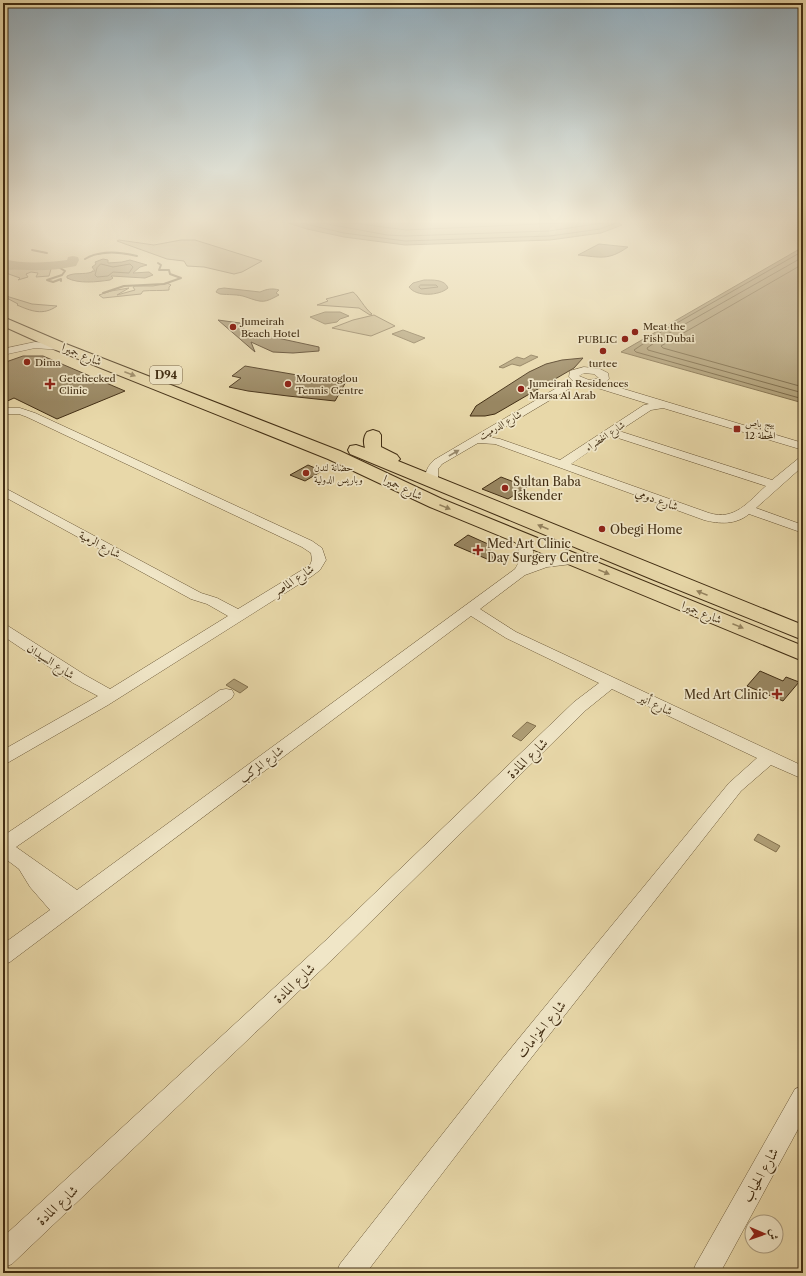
<svg xmlns="http://www.w3.org/2000/svg" width="806" height="1276" font-family="'Libre Caslon Text',Amiri,serif">
	<style>
		.green { fill: #ccbb90; stroke: #867452 }
		.water { fill: #af9e76; stroke: #83714e }
		.lines { fill: none; stroke-linecap: round; stroke-linejoin: round }
		.shore { stroke: #786644; stroke-width: 1 }
		.stream { stroke: #83714e; stroke-width: 2 }
		.river { fill: #af9e76; fill-rule: evenodd }
		.building { fill: #988661; stroke: #412d13 }
		.minor-casing { stroke: #6b5838; stroke-width: 1 }
		.primary-casing { stroke: #412d13; stroke-width: 2 }
		.minor { fill: #f0e6c7; fill-rule: evenodd }
		.primary { fill: #e8d8a9; fill-rule: evenodd }
		.oneway { fill: #94825e }
		.oneway2 { fill: #988a6d }
		.poi-dot { fill: #8f2418; stroke: #f0e6c7; stroke-width: 1.5 }
		.labels { text-anchor: middle; dominant-baseline: central; stroke-width: 3.5; stroke-linejoin: round; paint-order: stroke }
		.far-poi-label { font-size: 10px; fill: #412d13; stroke: #f0e6c7; text-anchor: start }
		.far-street-label { font-size: 10px; fill: #412d13; stroke: #f0e6c7 }
		.shield { fill: #f0e6c7; stroke: #766449; stroke-width: 1 }
		.shield-label { font-size: 11px; font-weight: bold; fill: #412d13 }
		.street-label { font-size: 12px; fill: #412d13; stroke: #f0e6c7 }
		.poi-label { font-size: 12px; fill: #412d13; stroke: #f0e6c7; text-anchor: start }
		.near-street-label { font-size: 14px; fill: #412d13; stroke: #f0e6c7 }
	</style>
	<rect width="100%" height="100%" fill="#e8d8a9"/>
	<filter id="stains"><feTurbulence type="fractalNoise" baseFrequency=".005" numOctaves="4"/><feColorMatrix values="0 0 0 0 .2 0 0 0 0 .09 0 0 0 0 .02 0 0 0 .5 -.17"/></filter>
	<radialGradient id="worn" r=".72"><stop offset=".6" stop-color="#630" stop-opacity="0"/><stop offset="1" stop-color="#630" stop-opacity=".3"/></radialGradient>
	<g class="green">
		<polygon points="119,240 154,245 181,240 195,240 262,261 242,272 234,274 204,267 187,266 184,261 167,259 117,241"/>
		<polygon points="47,268 51,269 49,276 36,277 38,273 31,272 26,274 28,277 18,280 20,278 3,272 4,269"/>
		<path d="M 167,283 L 171,285 L 169,287 L 169,290 C 161,291 152,290 143,291 L 141,294 L 103,298 L 99,295 L 111,291 L 129,288 L 117,295 L 135,290 L 133,287 L 135,286 L 153,286 Z"/>
		<path d="M 353,292 C 358,295 365,309 372,314 L 370,315 L 359,308 L 317,305 L 328,301 L 326,299 Z"/>
		<path d="M 3,296 L 6,296 L 32,304 L 57,306 C 43,316 31,311 17,305 L 18,304 Z"/>
		<polygon points="374,315 395,326 371,336 332,328 353,320"/>
	</g>
	<g class="water">
		<polygon points="288,223 619,223 622,225 601,233 550,240 405,245 344,237 307,229"/>
		<path d="M 599,244 L 628,247 C 608,261 600,257 578,255 Z"/>
		<polygon points="803,247 803,403 621,352"/>
		<path d="M 103,259 L 108,260 L 108,263 L 122,262 L 130,260 L 147,265 L 140,267 L 133,273 L 149,272 L 153,275 L 145,278 L 111,276 L 113,278 L 110,280 C 96,282 79,284 67,278 L 67,276 C 75,272 83,275 92,272 L 92,271 L 95,271 L 92,267 L 96,264 L 95,262 Z"/>
		<path d="M 424,280 C 432,280 445,279 448,288 C 439,296 416,297 409,287 L 413,283 Z"/>
		<path d="M 224,288 L 260,292 C 267,289 272,288 279,290 L 276,293 L 279,295 C 264,303 263,303 246,297 C 238,294 228,295 220,294 L 216,292 L 218,289 Z"/>
		<polygon points="325,312 340,312 349,316 340,319 337,322 325,324 310,317"/>
		<polygon points="403,330 425,338 414,343 392,334"/>
		<polygon points="531,355 538,357 520,366 512,364 503,368 499,367 517,357 524,359"/>
		<polygon points="234,679 248,687 240,693 226,685"/>
		<polygon points="527,722 536,726 521,741 512,736"/>
		<polygon points="758,834 780,846 776,852 754,840"/>
	</g>
	<g class="lines">
		<g class="shore">
			<polyline points="301,223 344,233 405,241 550,236 600,229 616,223"/>
			<polyline points="322,223 387,235 406,236 549,231 602,223"/>
			<polyline points="353,223 406,230 562,223"/>
			<polyline points="803,251 661,332 634,350 636,352 803,399"/>
			<polyline points="803,257 664,336 647,348 648,350 803,393"/>
			<polygon points="101,264 113,267 130,264 133,267 129,273 113,272 108,276 97,277 95,275 97,268"/>
			<polyline points="803,264 661,346 663,348 803,387"/>
			<polygon points="421,285 436,285 438,287 421,289 419,287"/>
		</g>
		<g class="stream">
			<polyline points="32,250 47,253"/>
			<path d="M 85,259 C 100,250 121,252 137,256"/>
			<polyline points="60,268 65,271 62,275 47,280 53,282 61,279 61,281"/>
			<polyline points="103,293 124,286 164,284 181,278 170,274 169,270 159,270 161,265 158,263"/>
		</g>
		<path class="river" d="M 73,256 L 78,257 L 79,260 L 76,266 C 53,271 25,272 3,267 L 3,259 C 23,264 46,263 67,260 L 68,257 Z"/>
	</g>
	<g class="building">
		<polygon points="218,320 240,323 244,329 259,334 319,347 319,351 293,353 273,352 251,342 255,352"/>
		<polygon points="23,356 43,356 125,391 57,419 14,398 3,403 3,363"/>
		<polygon points="583,358 574,368 502,410 495,414 485,416 470,416 476,406 529,372 546,364 562,360"/>
		<polygon points="245,366 332,381 332,379 347,380 335,401 288,396 248,391 229,387 241,378 232,376"/>
		<polygon points="308,465 322,471 305,481 290,475"/>
		<polygon points="501,477 527,487 508,499 482,489"/>
		<polygon points="468,535 488,544 494,562 454,545"/>
		<polygon points="760,671 783,681 786,677 799,682 783,701 747,686"/>
	</g>
	<g class="lines">
		<g class="minor-casing">
			<g id="minor">
				<polygon points="35,342 61,344 66,347 61,350 35,348 3,355 3,349"/>
				<path d="M 584,367 L 600,369 L 608,373 L 609,379 L 604,383 L 803,443 L 803,450 L 663,408 L 651,410 L 619,431 L 772,480 L 799,458 L 803,456 L 803,466 L 756,508 L 803,525 L 803,533 L 749,514 C 736,525 719,524 704,520 L 495,444 L 478,443 L 442,464 L 438,469 L 438,481 L 436,484 L 428,484 C 422,475 428,466 434,460 L 565,383 L 573,381 L 569,377 L 570,371 ZM 584,373 L 594,374 L 599,378 L 589,380 L 579,376 ZM 582,385 L 591,386 L 649,404 L 644,405 L 560,460 L 500,439 L 488,437 L 572,387 ZM 612,436 L 766,486 C 748,502 735,521 709,513 L 571,464 Z"/>
				<polygon points="3,408 20,408 35,413 312,541 322,548 326,560 320,570 312,576 108,705 9,762 3,764 3,750 98,696 73,683 3,636 3,625 8,626 85,675 110,689 228,616 207,604 191,599 3,496 3,487 201,593 217,598 238,609 302,570 310,565 312,560 311,553 302,547 27,417 19,414 3,414"/>
				<path d="M 520,534 L 525,535 C 531,544 536,552 532,563 L 545,559 L 575,556 L 580,557 L 582,560 L 580,563 L 547,567 L 525,575 L 480,609 L 516,632 L 803,766 L 803,779 L 771,765 L 741,791 L 513,1081 L 366,1273 L 336,1273 L 340,1264 L 497,1065 L 729,783 L 757,758 L 612,689 L 586,710 L 339,953 L 12,1264 L 3,1268 L 3,1237 L 325,941 L 574,702 L 599,683 L 506,638 L 471,616 L 10,962 L 3,965 L 3,944 L 50,910 L 30,887 L 19,869 L 3,857 L 3,836 L 220,690 L 226,689 L 232,690 L 234,694 L 232,698 L 16,847 L 77,890 L 515,569 C 523,557 520,550 513,538 L 515,535 Z"/>
				<polygon points="803,1086 803,1120 720,1273 692,1273 696,1264 795,1089"/>
			</g>
		</g>
		<g class="primary-casing">
			<g id="primary">
				<polygon points="3,317 66,344 340,451 442,499 803,646 803,661 430,507 328,459 56,350 3,326"/>
				<path d="M 373,430 L 379,432 L 381,435 L 381,447 L 397,455 L 400,459 L 398,461 L 803,625 L 803,640 L 654,580 L 350,454 L 348,450 L 350,446 L 356,445 L 365,448 C 363,442 364,436 367,432 Z"/>
			</g>
		</g>
		<use href="#minor" class="minor"/>
		<use href="#primary" class="primary"/>
	</g>
	<defs><path id="oneway-solid" d="M-6-.8H1V-3.2L6.5 0L1 3.2V.8H-6Z"/></defs>
	<g class="oneway">
		<use href="#oneway-solid" transform="translate(130 374) rotate(21)"/>
		<use href="#oneway-solid" transform="translate(445 507) rotate(22)"/>
		<use href="#oneway-solid" transform="translate(543 527) rotate(-157)"/>
		<use href="#oneway-solid" transform="translate(604 572) rotate(22)"/>
		<use href="#oneway-solid" transform="translate(702 593) rotate(-158)"/>
		<use href="#oneway-solid" transform="translate(738 626) rotate(22)"/>
	</g>
	<use class="oneway2" href="#oneway-solid" transform="translate(454 453) rotate(-30)"/>
	<linearGradient id="sky" x2="0" y2="1"><stop stop-color="#91abba"/><stop offset="0.55" stop-color="#f5edd8"/><stop offset="1" stop-color="#f5edd8" stop-opacity="0"/></linearGradient>
	<rect width="806" height="402" fill="url(#sky)"/>
	<g class="poi-dot">
		<circle cx="233" cy="327" r="4"/>
		<circle cx="635" cy="332" r="4"/>
		<circle cx="625" cy="339" r="4"/>
		<circle cx="603" cy="351" r="4"/>
		<circle cx="27" cy="362" r="4"/>
		<path d="M48 378h4v4h4v4h-4v4h-4v-4h-4v-4h4z"/>
		<circle cx="288" cy="384" r="4"/>
		<circle cx="521" cy="389" r="4"/>
		<rect x="733" y="425" width="8" height="8" rx="2"/>
		<circle cx="306" cy="473" r="4"/>
		<circle cx="505" cy="488" r="4"/>
		<circle cx="602" cy="529" r="4"/>
		<path d="M476 544h4v4h4v4h-4v4h-4v-4h-4v-4h4z"/>
		<path d="M775 688h4v4h4v4h-4v4h-4v-4h-4v-4h4z"/>
	</g>
	<g class="labels">
		<g class="far-poi-label">
			<text x="241" y="321">Jumeirah<tspan x="241" dy="12">Beach Hotel</tspan></text>
			<text x="643" y="326">Meat the<tspan x="643" dy="12">Fish Dubai</tspan></text>
			<text x="617" y="339" text-anchor="end">PUBLIC</text>
			<text x="35" y="362">Dima</text>
			<text x="603" y="363" text-anchor="middle">turtee</text>
			<text x="59" y="378">Getchecked<tspan x="59" dy="12">Clinic</tspan></text>
			<text x="296" y="378">Mouratoglou<tspan x="296" dy="12">Tennis Centre</tspan></text>
			<text x="529" y="383">Jumeirah Residences<tspan x="529" dy="12">Marsa Al Arab</tspan></text>
			<text x="745" y="423">بيج باص<tspan x="745" dy="12">المحطة 12</tspan></text>
			<text x="314" y="467">حضانة لندن<tspan x="314" dy="12">وباريس الدولية</tspan></text>
		</g>
		<g class="far-street-label">
			<text transform="translate(500 425) rotate(-30)">شارع الدرميت</text>
			<text transform="translate(605 436) rotate(-34)">شارع الخضراء</text>
		</g>
		<rect class="shield" x="150" y="366" width="32" height="18" rx="3"/>
		<g class="shield-label">
			<text x="166" y="375">D94</text>
		</g>
		<g class="street-label">
			<text transform="translate(82 354) rotate(22)">شارع جميرا</text>
			<text transform="translate(403 487) rotate(26)">شارع جميرا</text>
			<text transform="translate(657 499) rotate(20)">شارع دومي</text>
			<text transform="translate(100 544) rotate(28)">شارع الرمية</text>
			<text transform="translate(293 580) rotate(-34)">شارع الماصر</text>
			<text transform="translate(702 612) rotate(22)">شارع جميرا</text>
			<text transform="translate(51 661) rotate(33)">شارع السيدان</text>
			<text transform="translate(656 704) rotate(25)">شارع أنير</text>
			<text transform="translate(261 764) rotate(-37)">شارع المركب</text>
		</g>
		<g class="poi-label">
			<text x="513" y="481">Sultan Baba<tspan x="513" dy="14">Iskender</tspan></text>
			<text x="610" y="529">Obegi Home</text>
			<text x="487" y="543">Med Art Clinic<tspan x="487" dy="14">Day Surgery Centre</tspan></text>
			<text x="768" y="694" text-anchor="end">Med Art Clinic</text>
		</g>
		<g class="near-street-label">
			<text transform="translate(527 758) rotate(-44)">شارع المادة</text>
			<text transform="translate(294 983) rotate(-43)">شارع المادة</text>
			<text transform="translate(541 1029) rotate(-51)">شارع الحزامات</text>
			<text transform="translate(760 1175) rotate(-61)">شارع الحياب</text>
			<text transform="translate(57 1205) rotate(-43)">شارع المادة</text>
		</g>
	</g>
	<rect width="806" height="1276" fill="none" stroke="#e8d8a9" stroke-width="16"/>
	<rect x="4" y="4" width="798" height="1268" fill="none" stroke="#412d13" stroke-width="2"/>
	<rect x="8" y="8" width="790" height="1260" fill="none" stroke="#412d13"/>
	<g transform="translate(764 1234) rotate(92)"><circle r="19" fill="#f0e6c7" stroke="#aa9c7f"/>
	<path d="M0-3L7 15L0 10L-7 15Z" fill="#8f2418"/>
	<text y="-6" font-size="11" font-weight="bold" text-anchor="middle" fill="#412d13">ش</text>
	</g>
	<rect width="100%" height="100%" filter="url(#stains)"/>
	<rect width="100%" height="100%" fill="url(#worn)"/>
</svg>
